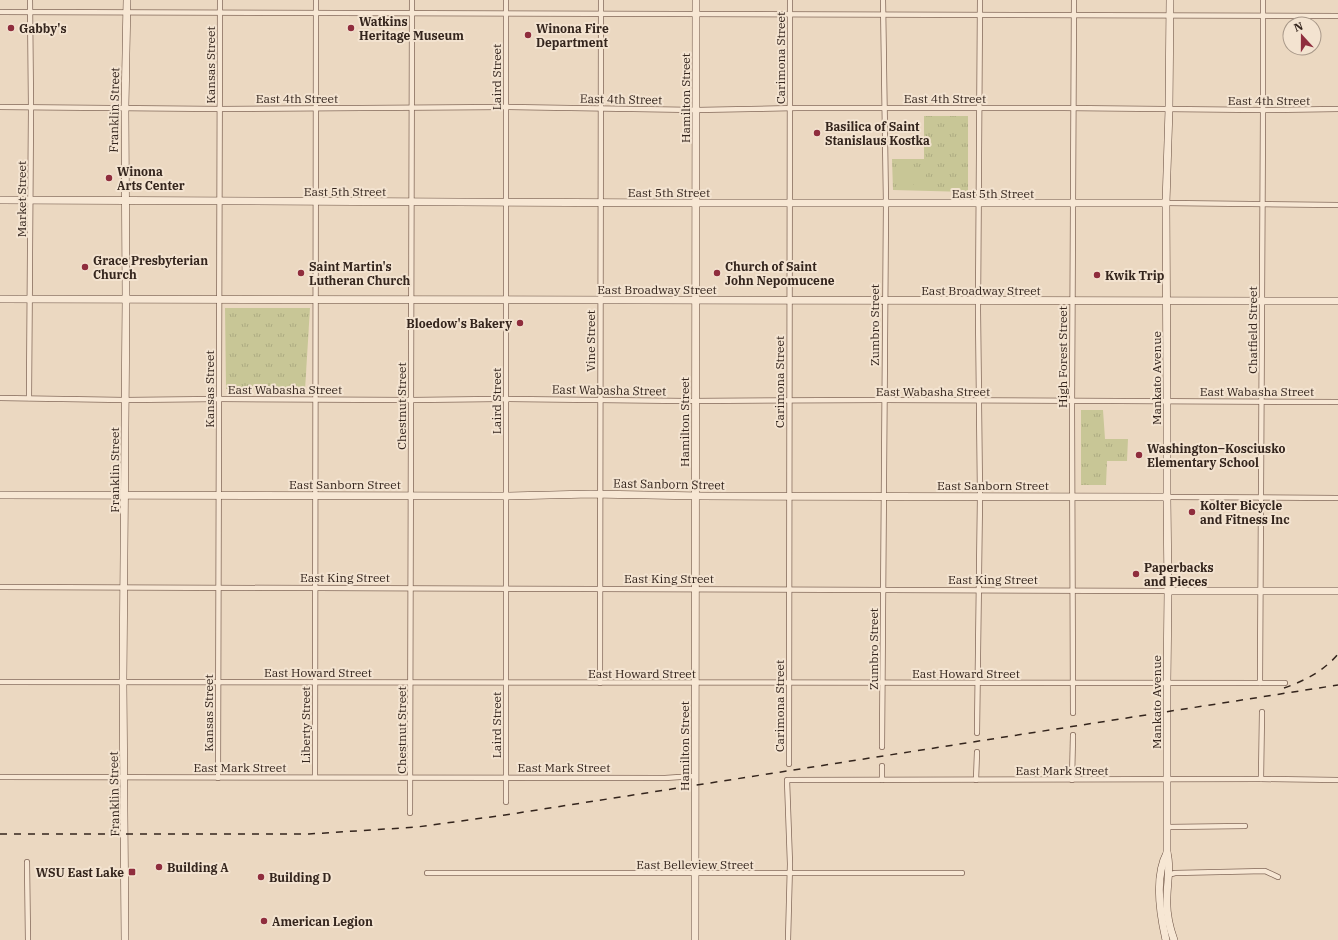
<svg xmlns="http://www.w3.org/2000/svg" width="1338" height="940" font-family="'IBM Plex Serif',serif">
	<style>
		.grass { fill: url(#grass-tufts) }
		.pitch { fill: #c8c696 }
		.lines { fill: none; stroke-linecap: round; stroke-linejoin: round }
		.street-casing { stroke: #83695a; stroke-width: 6 }
		.secondary-casing { stroke: #654b3d; stroke-width: 8 }
		.street { stroke: #f7e7d4; stroke-width: 4.5 }
		.secondary { stroke: #f7e7d4; stroke-width: 7 }
		.rail { stroke: #34251d; stroke-width: 1.5; stroke-dasharray: 7 7; stroke-linecap: butt }
		.poi-dot { fill: #8f2d3d; stroke: #f3e3d0; stroke-width: 1.5 }
		.labels { text-anchor: middle; dominant-baseline: central; stroke-width: 4; stroke-linejoin: round; paint-order: stroke }
		.poi-label { font-size: 12px; font-weight: bold; fill: #34251d; stroke: #f3e3d0; text-anchor: start }
		.street-label { font-size: 12px; fill: #34251d; stroke: #f3e3d0 }
	</style>
	<defs>
		<pattern id="grass-tufts" width="24" height="20" patternUnits="userSpaceOnUse"><rect width="24" height="20" fill="#c8c696"/><path d="M3 7l-1-3M5 7V3M7 7l1-3M15 17l-1-3M17 17v-4M19 17l1-3" fill="none" stroke="#acaa81"/></pattern>
	</defs>
	<rect width="100%" height="100%" fill="#ebd8c1"/>
	<g class="grass">
		<polygon points="924,116 968,116 968,192 893,190 892,159 924,159"/>
		<polygon points="225,308 310,308 305,390 226,389"/>
		<polygon points="1081,410 1103,410 1105,439 1128,439 1127,461 1107,461 1106,485 1081,485"/>
	</g>
	<g class="pitch">
		<rect x="900" y="167" width="12" height="21"/>
		<rect x="914" y="167" width="12" height="21"/>
	</g>
	<g class="lines">
		<g class="street-casing">
			<g id="street">
				<polyline points="0,12 1338,16"/>
				<polyline points="0,107 220,109 506,107 696,110 797,108 1064,108 1263,110 1338,109"/>
				<polyline points="1166,203 1338,205"/>
				<polyline points="0,398 125,400 219,399 411,400 498,399 687,401 884,400 1338,402"/>
				<polyline points="29,398 31,108 30,0"/>
				<polyline points="1167,497 1338,498"/>
				<polyline points="0,587 1168,591"/>
				<polyline points="0,682 1285,683"/>
				<polyline points="600,683 601,0"/>
				<polyline points="1260,683 1263,110 1263,0"/>
				<polyline points="1073,713 1072,409 1074,0"/>
				<polyline points="977,733 980,496 978,311 980,0"/>
				<polyline points="882,747 886,204 883,0"/>
				<polyline points="789,764 790,0"/>
				<polyline points="882,766 882,780"/>
				<polyline points="0,777 665,778 695,776"/>
				<polyline points="315,777 316,0"/>
				<polyline points="218,778 220,0"/>
				<polyline points="1261,779 1262,712"/>
				<polyline points="976,780 977,752"/>
				<polyline points="1072,780 1073,735"/>
				<polyline points="506,802 506,0"/>
				<polyline points="410,813 412,0"/>
				<polyline points="1167,827 1245,826"/>
				<polyline points="27,862 28,940"/>
				<polyline points="427,873 962,873"/>
				<polyline points="1168,875 1175,873 1265,871 1278,877"/>
				<polyline points="788,940 790,864 787,780 1261,779 1338,780"/>
			</g>
		</g>
		<g class="secondary-casing">
			<g id="secondary">
				<path d="M 1170,0 L 1169,109 L 1166,203 L 1167,401 L 1167,497 L 1168,591 L 1167,683 L 1167,853 C 1171,866 1167,883 1167,897 C 1166,911 1169,926 1174,940"/>
				<polyline points="0,200 696,203 1166,203"/>
				<polyline points="0,299 1338,301"/>
				<polyline points="0,495 506,496 591,494 702,496 1167,497"/>
				<polyline points="1168,591 1338,591"/>
				<polyline points="125,940 123,682 126,299 125,107 127,0"/>
				<polyline points="695,940 696,0"/>
				<path d="M 1166,940 C 1160,914 1154,877 1167,853"/>
			</g>
		</g>
		<use href="#street" class="street"/>
		<use href="#secondary" class="secondary"/>
		<g class="rail">
			<path d="M 1284,688 C 1304,681 1324,671 1338,654"/>
			<polyline points="0,834 309,834 417,827 505,815 1338,685"/>
		</g>
	</g>
	<g class="poi-dot">
		<circle cx="11" cy="28" r="4"/>
		<circle cx="351" cy="28" r="4"/>
		<circle cx="528" cy="35" r="4"/>
		<circle cx="817" cy="133" r="4"/>
		<circle cx="109" cy="178" r="4"/>
		<circle cx="85" cy="267" r="4"/>
		<circle cx="301" cy="273" r="4"/>
		<circle cx="717" cy="273" r="4"/>
		<circle cx="1097" cy="275" r="4"/>
		<circle cx="520" cy="323" r="4"/>
		<circle cx="1139" cy="455" r="4"/>
		<circle cx="1192" cy="512" r="4"/>
		<circle cx="1136" cy="574" r="4"/>
		<circle cx="159" cy="867" r="4"/>
		<rect x="128" y="868" width="8" height="8" rx="2"/>
		<circle cx="261" cy="877" r="4"/>
		<circle cx="264" cy="921" r="4"/>
	</g>
	<g class="labels">
		<g class="poi-label">
			<text x="359" y="21">Watkins<tspan x="359" dy="14">Heritage Museum</tspan></text>
			<text x="19" y="28">Gabby's</text>
			<text x="536" y="28">Winona Fire<tspan x="536" dy="14">Department</tspan></text>
			<text x="825" y="126">Basilica of Saint<tspan x="825" dy="14">Stanislaus Kostka</tspan></text>
			<text x="117" y="171">Winona<tspan x="117" dy="14">Arts Center</tspan></text>
			<text x="93" y="260">Grace Presbyterian<tspan x="93" dy="14">Church</tspan></text>
			<text x="309" y="266">Saint Martin's<tspan x="309" dy="14">Lutheran Church</tspan></text>
			<text x="725" y="266">Church of Saint<tspan x="725" dy="14">John Nepomucene</tspan></text>
			<text x="1105" y="275">Kwik Trip</text>
			<text x="512" y="323" text-anchor="end">Bloedow's Bakery</text>
			<text x="1147" y="448">Washington–Kosciusko<tspan x="1147" dy="14">Elementary School</tspan></text>
			<text x="1200" y="505">Kolter Bicycle<tspan x="1200" dy="14">and Fitness Inc</tspan></text>
			<text x="1144" y="567">Paperbacks<tspan x="1144" dy="14">and Pieces</tspan></text>
			<text x="167" y="867">Building A</text>
			<text x="124" y="872" text-anchor="end">WSU East Lake</text>
			<text x="269" y="877">Building D</text>
			<text x="272" y="921">American Legion</text>
		</g>
		<g class="street-label">
			<text transform="translate(780 58) rotate(-90)">Carimona Street</text>
			<text transform="translate(210 65) rotate(-90)">Kansas Street</text>
			<text transform="translate(496 77) rotate(-90)">Laird Street</text>
			<text x="297" y="98">East 4th Street</text>
			<text transform="translate(685 98) rotate(-90)">Hamilton Street</text>
			<text x="945" y="98">East 4th Street</text>
			<text transform="translate(621 99) rotate(1)">East 4th Street</text>
			<text x="1269" y="100">East 4th Street</text>
			<text transform="translate(114 110) rotate(-89)">Franklin Street</text>
			<text x="345" y="191">East 5th Street</text>
			<text x="669" y="192">East 5th Street</text>
			<text x="993" y="193">East 5th Street</text>
			<text transform="translate(21 199) rotate(-90)">Market Street</text>
			<text x="657" y="289">East Broadway Street</text>
			<text x="981" y="290">East Broadway Street</text>
			<text transform="translate(874 325) rotate(-90)">Zumbro Street</text>
			<text transform="translate(1252 330) rotate(-90)">Chatfield Street</text>
			<text transform="translate(590 341) rotate(-90)">Vine Street</text>
			<text transform="translate(1062 357) rotate(-90)">High Forest Street</text>
			<text transform="translate(1156 378) rotate(-90)">Mankato Avenue</text>
			<text transform="translate(779 382) rotate(-90)">Carimona Street</text>
			<text transform="translate(209 389) rotate(-90)">Kansas Street</text>
			<text x="285" y="389">East Wabasha Street</text>
			<text transform="translate(609 390) rotate(1)">East Wabasha Street</text>
			<text x="933" y="391">East Wabasha Street</text>
			<text x="1257" y="391">East Wabasha Street</text>
			<text transform="translate(496 401) rotate(-90)">Laird Street</text>
			<text transform="translate(401 406) rotate(-90)">Chestnut Street</text>
			<text transform="translate(684 422) rotate(-90)">Hamilton Street</text>
			<text transform="translate(114 470) rotate(-90)">Franklin Street</text>
			<text x="345" y="484">East Sanborn Street</text>
			<text transform="translate(669 484) rotate(1)">East Sanborn Street</text>
			<text x="993" y="485">East Sanborn Street</text>
			<text x="345" y="577">East King Street</text>
			<text x="669" y="578">East King Street</text>
			<text x="993" y="579">East King Street</text>
			<text transform="translate(873 649) rotate(-90)">Zumbro Street</text>
			<text x="318" y="672">East Howard Street</text>
			<text x="642" y="673">East Howard Street</text>
			<text x="966" y="673">East Howard Street</text>
			<text transform="translate(1156 702) rotate(-90)">Mankato Avenue</text>
			<text transform="translate(779 706) rotate(-90)">Carimona Street</text>
			<text transform="translate(208 713) rotate(-90)">Kansas Street</text>
			<text transform="translate(305 725) rotate(-90)">Liberty Street</text>
			<text transform="translate(496 725) rotate(-90)">Laird Street</text>
			<text transform="translate(401 730) rotate(-90)">Chestnut Street</text>
			<text transform="translate(684 746) rotate(-90)">Hamilton Street</text>
			<text x="240" y="767">East Mark Street</text>
			<text x="564" y="767">East Mark Street</text>
			<text x="1062" y="770">East Mark Street</text>
			<text transform="translate(114 794) rotate(-91)">Franklin Street</text>
			<text x="695" y="864">East Belleview Street</text>
		</g>
	</g>
	<g transform="translate(1302 36) rotate(339)"><circle r="19" fill="#f3e3d0" stroke="#a79788"/>
	<path d="M0-3L7 15L0 10L-7 15Z" fill="#8f2d3d"/>
	<text y="-6" font-size="11" font-weight="bold" text-anchor="middle" fill="#34251d">N</text>
	</g>
</svg>
